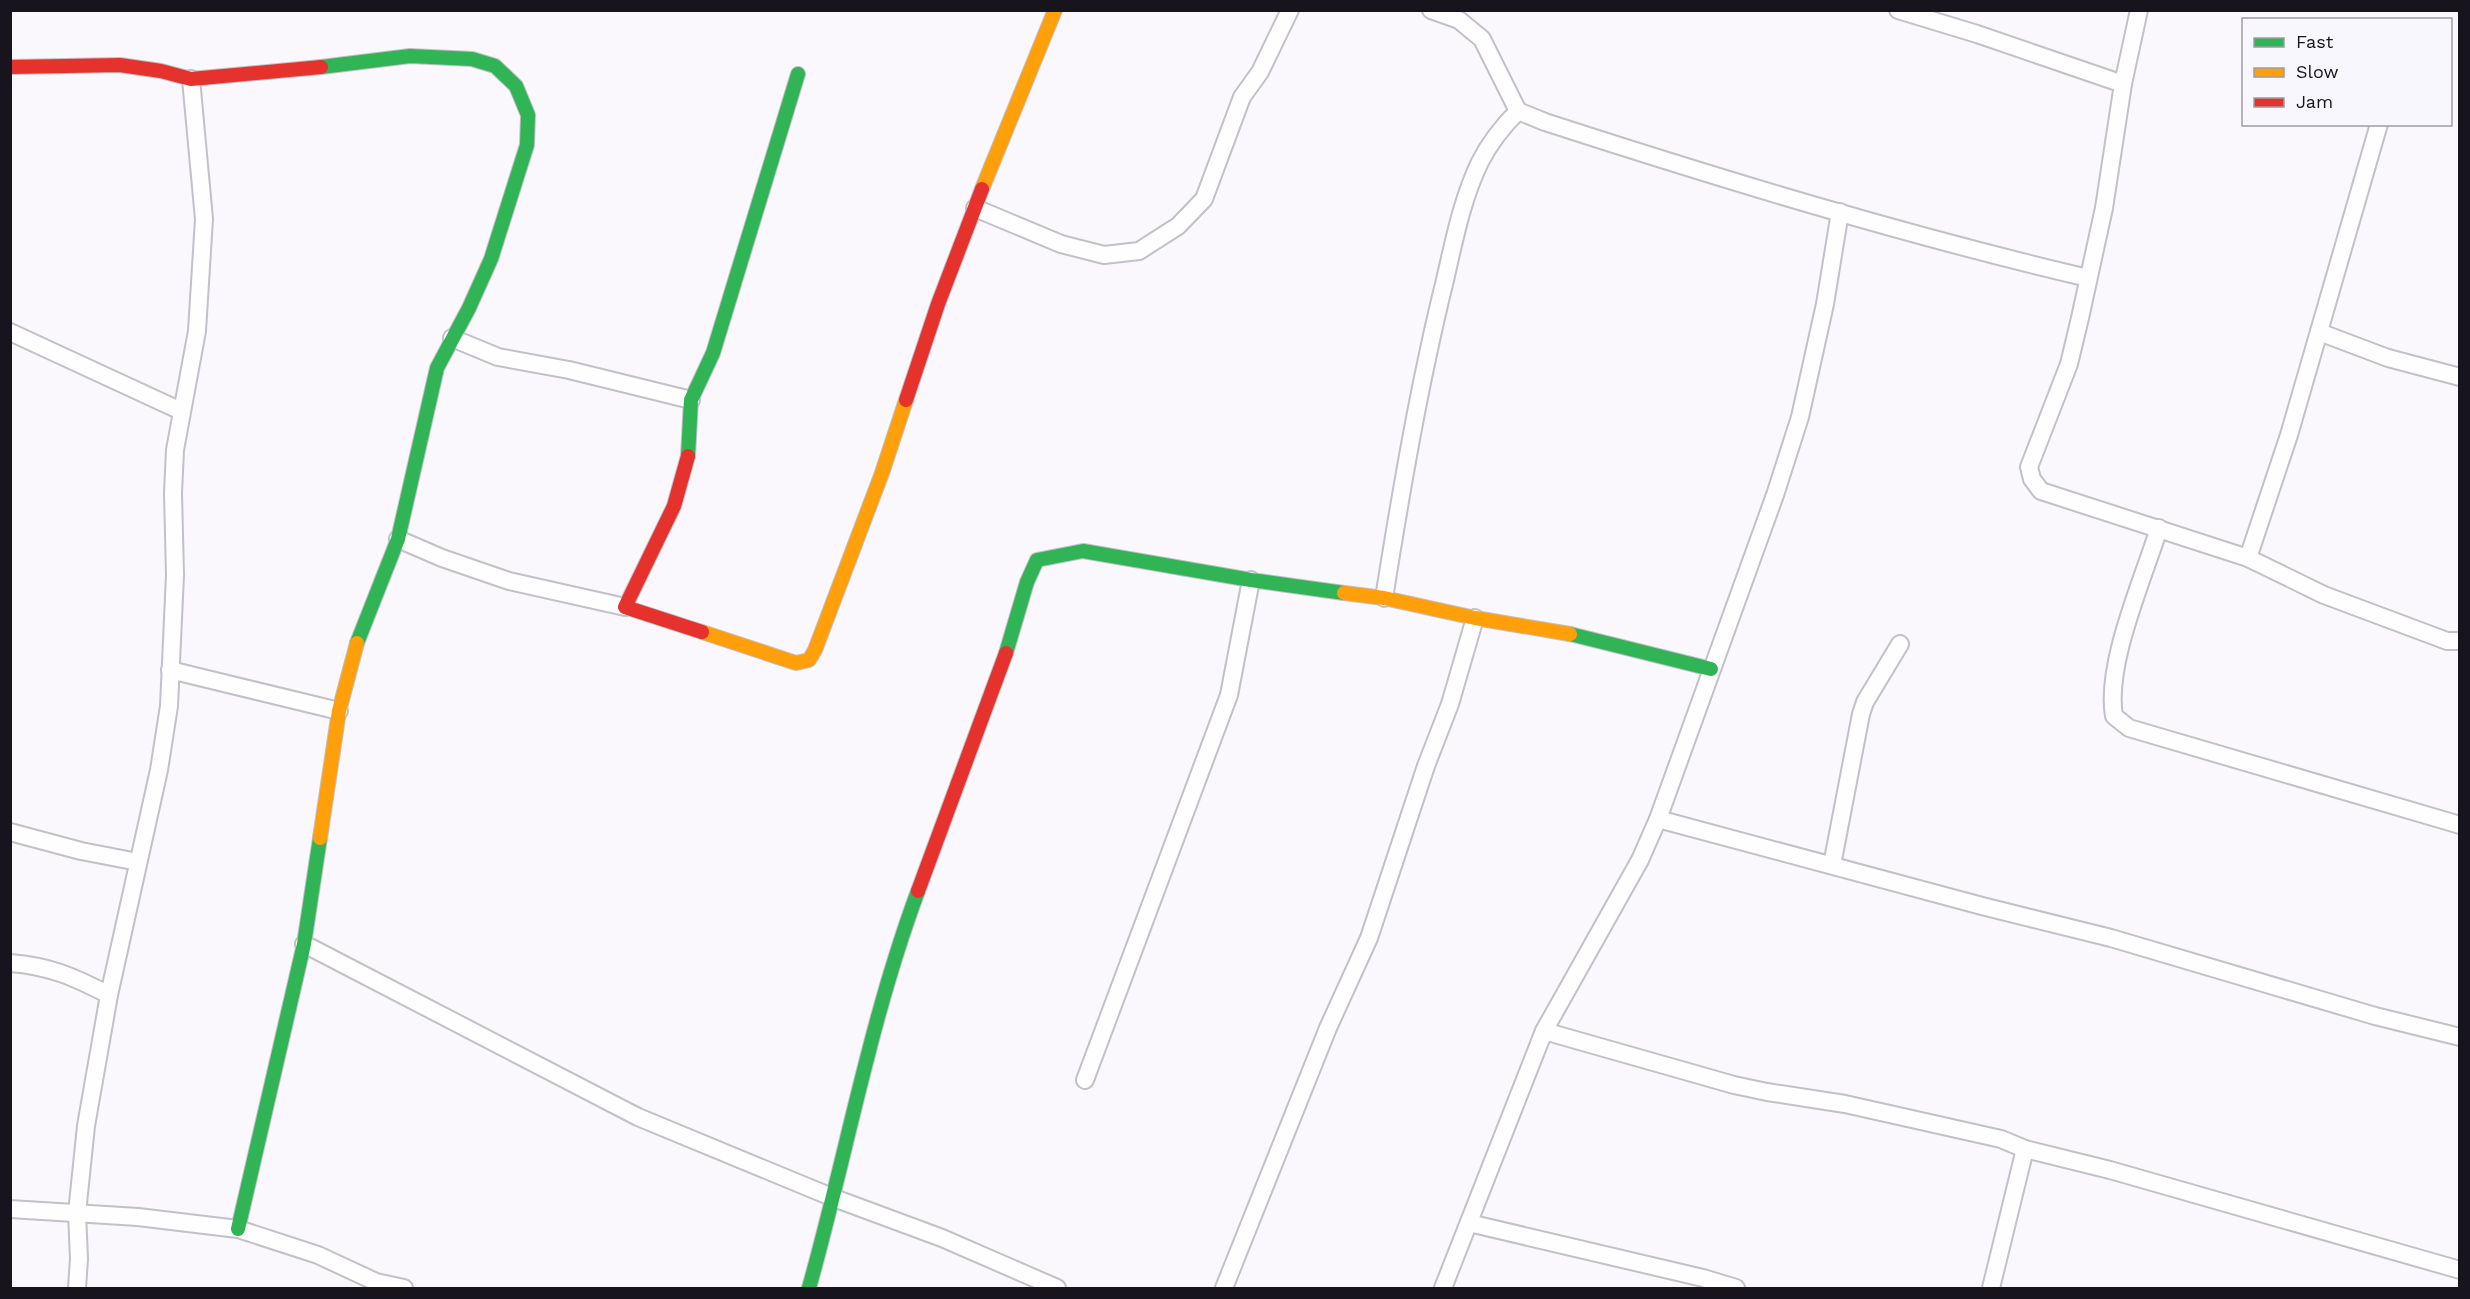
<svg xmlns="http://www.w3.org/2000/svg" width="2470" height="1299" font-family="'Work Sans',sans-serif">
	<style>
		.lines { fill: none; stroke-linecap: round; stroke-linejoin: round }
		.street-casing { stroke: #c2c0c8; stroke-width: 20 }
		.fast-casing { stroke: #c2c0c8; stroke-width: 16 }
		.slow-casing { stroke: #c2c0c8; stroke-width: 16 }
		.jam-casing { stroke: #c2c0c8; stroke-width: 16 }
		.street { stroke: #fefeff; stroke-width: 16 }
		.fast { stroke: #30b455; stroke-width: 14 }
		.slow { stroke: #ff9f0a; stroke-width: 14 }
		.jam { stroke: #e5322d; stroke-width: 14 }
	</style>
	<rect width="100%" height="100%" fill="#faf8fd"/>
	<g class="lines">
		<g class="street-casing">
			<g id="street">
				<path d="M 1431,10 L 1459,20 L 1482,39 L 1518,111 L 1545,122 C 1724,180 1905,235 2088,278"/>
				<polyline points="1898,10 1977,34 2123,84"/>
				<polyline points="2139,10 2123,84 2104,208 2080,318 2069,364 2029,467 2032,479 2041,491 2248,558 2324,595 2447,641 2460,641"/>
				<polyline points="975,208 1061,244 1104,255 1139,251 1178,226 1204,199 1242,97 1260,72 1290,10"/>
				<polyline points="10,332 181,411"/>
				<polyline points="2319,332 2388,358 2460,377"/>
				<polyline points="452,338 498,357 569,370 691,400"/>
				<path d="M 2159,528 C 2143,580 2105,664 2114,716 L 2129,728 L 2460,825"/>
				<polyline points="398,539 442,558 509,581 625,607"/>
				<polyline points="2248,558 2289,435 2379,124"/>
				<path d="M 1384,598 C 1401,492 1419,385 1445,280 C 1454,241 1462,199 1480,162 C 1490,142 1502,127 1518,111"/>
				<polyline points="170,670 339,711"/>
				<polyline points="1658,819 1982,906 2111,938 2375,1016 2460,1037"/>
				<polyline points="10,832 81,851 138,862"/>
				<polyline points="1832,865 1861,714 1865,702 1900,644"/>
				<polyline points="304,944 638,1117 834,1198 942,1238 1057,1288"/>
				<path d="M 10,963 C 50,966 74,977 109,995"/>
				<polyline points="1544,1031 1734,1085 1767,1092 1845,1104 2001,1139 2025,1149 2110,1170 2460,1270"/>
				<polyline points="1085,1080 1229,695 1251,580"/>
				<polyline points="10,1209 138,1217 238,1229 318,1255 376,1282 404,1288"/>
				<polyline points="1469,1223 1703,1278 1736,1288"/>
				<polyline points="77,1288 79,1259 77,1213 86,1126 109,995 159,770 169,706 175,575 173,493 175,450 197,331 204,219 191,79"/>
				<polyline points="1224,1288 1328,1028 1369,938 1426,766 1450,704 1475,618"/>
				<polyline points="1443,1288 1544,1031 1640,860 1658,819 1775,495 1800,417 1825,304 1840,212"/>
				<polyline points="1991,1288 2025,1149"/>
			</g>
		</g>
		<g class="fast-casing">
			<g id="fast">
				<polyline points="321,67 410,56 472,59 495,66 516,86 528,115 527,145 491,259 469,308 437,368 398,539 357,643"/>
				<polyline points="688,456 691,400 713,353 798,74"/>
				<polyline points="1570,634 1711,669"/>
				<polyline points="1006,653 1027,582 1037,560 1083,551 1251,580 1344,593"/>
				<polyline points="238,1229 304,944 320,838"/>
				<path d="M 809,1288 C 846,1156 870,1020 918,891"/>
			</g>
		</g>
		<g class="slow-casing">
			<g id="slow">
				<polyline points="982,189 1055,10"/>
				<polyline points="1344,593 1384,598 1475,618 1570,634"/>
				<polyline points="702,632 796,663 809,660 815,650 882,473 906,400"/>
				<polyline points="320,838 339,711 357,643"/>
			</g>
		</g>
		<g class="jam-casing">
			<g id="jam">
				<polyline points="10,67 120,65 161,71 191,79 321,67"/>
				<polyline points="906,400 938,304 982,189"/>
				<polyline points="688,456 674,506 625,607 702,632"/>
				<polyline points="918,891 1006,653"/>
			</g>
		</g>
		<use href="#street" class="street"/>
		<use href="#fast" class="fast"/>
		<use href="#slow" class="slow"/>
		<use href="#jam" class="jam"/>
	</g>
	<rect width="2470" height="1299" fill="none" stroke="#17141e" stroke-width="24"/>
	<rect x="2242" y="18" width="210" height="108" fill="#f9f7fe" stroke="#9f9ca4" stroke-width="1.5"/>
	<rect x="2254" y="38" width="30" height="9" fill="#30b455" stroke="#9f9ca4" stroke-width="1.5"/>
	<text x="2296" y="48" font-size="18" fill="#17141e">Fast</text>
	<rect x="2254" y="68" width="30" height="9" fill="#ff9f0a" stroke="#9f9ca4" stroke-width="1.5"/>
	<text x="2296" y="78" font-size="18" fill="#17141e">Slow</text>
	<rect x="2254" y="98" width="30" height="9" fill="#e5322d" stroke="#9f9ca4" stroke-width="1.5"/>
	<text x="2296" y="108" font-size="18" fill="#17141e">Jam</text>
</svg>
